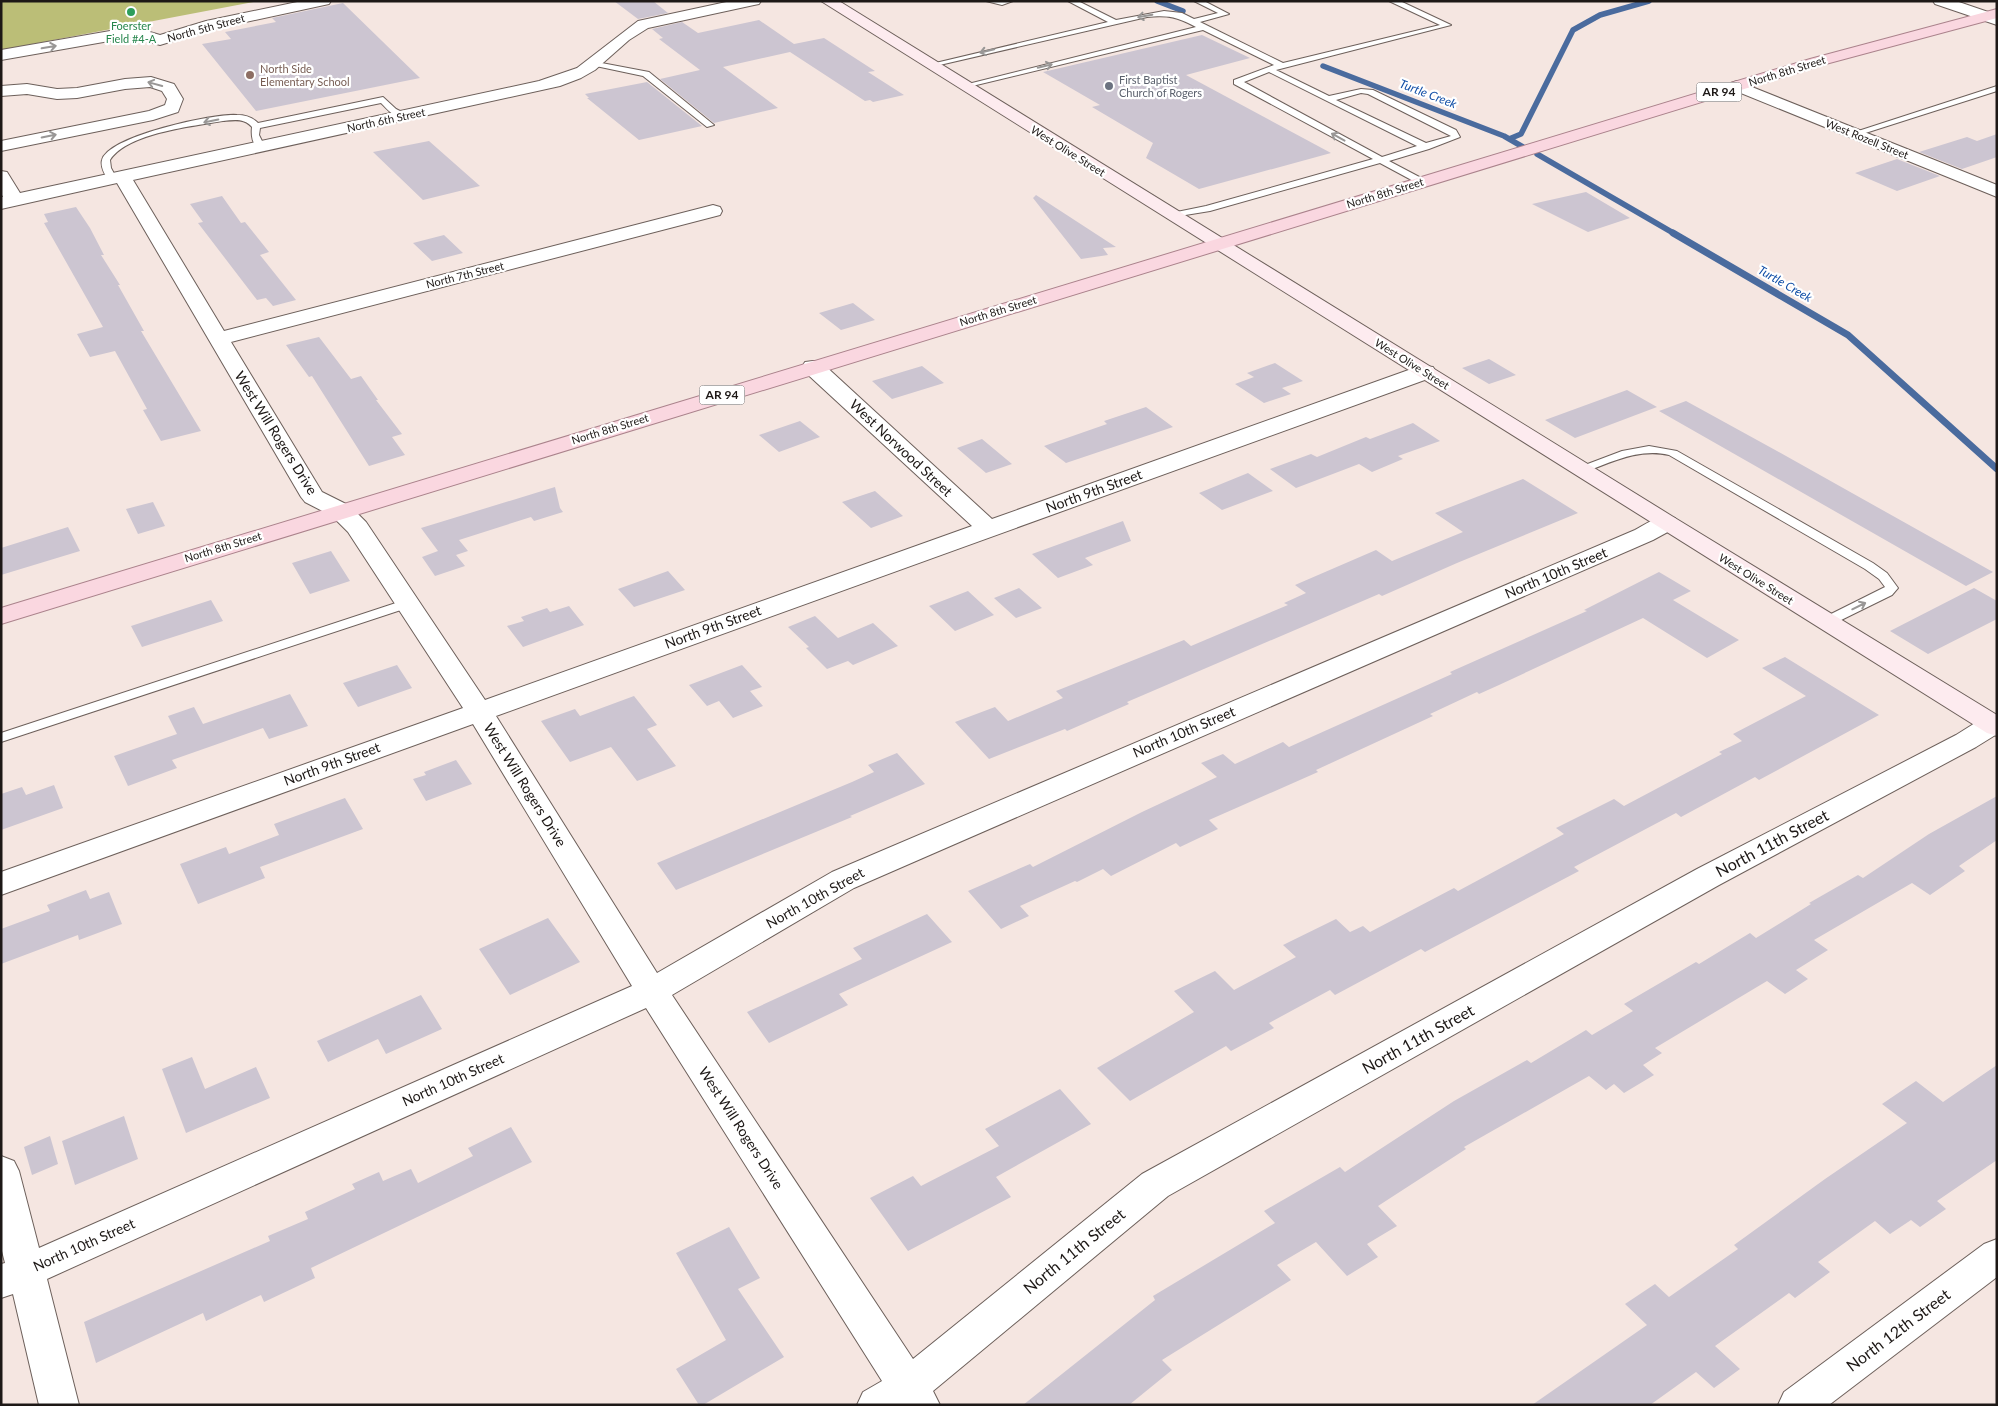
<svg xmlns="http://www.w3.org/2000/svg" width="1998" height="1406" font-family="Lato,sans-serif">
  <rect width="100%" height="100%" fill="#f5e6e1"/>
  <path fill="#bbbe77" d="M1 1H259L1 50Z"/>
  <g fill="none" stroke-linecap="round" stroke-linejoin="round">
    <path stroke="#4a6b9e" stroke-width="5.5" d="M1157 1 1183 11
      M1323 66 1504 136 1523 147
      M1509 139 1521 134 1573 30 1600 15 1649 1
      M1537 154 1675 234"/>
    <path stroke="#4a6b9e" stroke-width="7" d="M1673 233 1848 335 1997 469"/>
  </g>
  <path fill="#ccc5d1" d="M614 1H653L668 13 638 19Z
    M343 3 420 78 256 111 202 44 231 39 225 32 276 22 272 18Z
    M759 20 794 44 824 38 875 71 868 72 904 95 873 102 870 100 865 101 790 52 723 67 778 108 714 123 660 79 700 70 659 39 663 38 652 29 682 22 698 33Z
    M1202 35 1250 58 1186 75 1331 153 1199 189 1146 158 1153 143 1092 107 1100 105 1043 72Z
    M647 82 702 126 639 140 587 98H589L585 94Z
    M1997 134V157L1962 169 1919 152 1967 137 1977 141Z
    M429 141 480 186 423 200 373 152Z
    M1897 159 1940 176 1897 191 1855 173Z
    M1586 192 1630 218 1588 232 1532 204Z
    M1036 195 1116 247 1103 248 1108 255 1081 259 1033 198Z
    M222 196 241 223 245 222 269 252 260 255 296 300 273 306 266 298 257 300 198 223 203 222 190 204Z
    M76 207 90 228 104 255H101L120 285H118L144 331H141L201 431 161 441 143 410 147 409 115 351 90 357 77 334 103 327 44 223 48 222 44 214Z
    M444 235 463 253 432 261 413 243Z
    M853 303 875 320 841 330 819 313Z
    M319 337 351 379 361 376 378 400H376L402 434 392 437 405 455 369 466 312 376 309 377 286 345Z
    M1489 359 1516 375 1489 384 1462 368Z
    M1275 363 1303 381 1282 388 1291 394 1264 403 1235 384 1254 377 1247 373Z
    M922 366 944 383 892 399 872 381Z
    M1627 390 1657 407 1575 438 1545 420Z
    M1686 401 1777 451 1993 572 1966 586 1659 411Z
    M1146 407 1173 427 1066 463 1044 446 1107 424 1104 421Z
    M800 421 820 437 779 452 759 435Z
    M1413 423 1440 441 1398 456 1403 459 1372 472 1359 464 1296 488 1270 469 1311 454 1317 457 1366 437 1370 439Z
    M982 439 1012 464 986 473 957 448Z
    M1248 473 1273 491 1222 510 1199 493Z
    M1523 479 1578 513 1457 563 1382 596 1379 594 1127 702 1129 704 1067 731 1065 729 989 759 955 722 995 707 1008 721 1063 698 1056 691 1184 640 1191 646 1288 605 1284 603 1306 593 1295 585 1376 550 1392 561 1463 532 1435 513Z
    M555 487 560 508 563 512 534 521 531 517 459 540 468 551 456 555 465 566 435 576 422 557 438 551 421 528Z
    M875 491 903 516 871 528 842 502Z
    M153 502 165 526 138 534 126 509Z
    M1123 521 1131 541 1085 558 1093 565 1058 578 1032 554Z
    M68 527 80 551 1 575V548Z
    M331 551 350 581 310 594 292 563Z
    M668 571 685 590 634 607 618 589Z
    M1659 572 1691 591 1673 600 1739 640 1707 658 1643 618 1499 685 1479 694 1477 692 1430 714 1433 716 1316 770 1318 772 1209 820 1218 829 1180 847 1176 843 1111 876 1103 869 1077 882 1075 881 1020 906 1029 916 1001 929 968 891 1030 864 1033 867 1142 812 1217 777 1201 763 1223 754 1235 764 1283 742 1289 747 1452 674 1450 672 1587 611 1584 610Z
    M1019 588 1042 608 1016 618 994 598Z
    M1974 588 1997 601V619L1928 654 1890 631Z
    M968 591 994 615 955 631 929 606Z
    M211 600 223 621 142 647 131 626Z
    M569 606 584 625 523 647 507 626 524 621 521 617 547 608 550 612Z
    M815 616 838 638 873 623 898 646 853 665 848 661 827 669 806 648 809 647 788 627Z
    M1785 657 1879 715 1759 780 1755 777 1681 817 1676 813 1574 867 1579 871 1425 952 1421 949 1335 995 1330 990 1269 1023 1274 1028 1231 1051 1226 1046 1130 1101 1097 1068 1194 1012 1174 991 1215 971 1234 990 1296 957 1283 945 1336 919 1350 932 1363 926 1370 932 1454 888 1458 891 1564 834 1556 828 1614 799 1624 806 1722 754 1719 752 1742 741 1733 734 1806 696 1762 668Z
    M397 665 412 688 358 707 343 683Z
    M742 665 762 687 750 691 763 706 733 718 719 701 707 706 689 685Z
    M290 694 308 726 269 739 263 728 172 760 177 768 128 786 114 756 177 734 168 716 194 707 203 724Z
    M634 696 657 725 647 729 676 766 637 781 611 747 570 762 541 721 575 709 580 716Z
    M897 753 925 784 850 816 852 817 676 890 657 863 852 782 874 772 868 765Z
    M456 760 472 784 426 801 413 779 426 775 424 772Z
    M54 785 63 808 1 830V794L22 787 26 795Z
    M1997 796V840L1959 866 1965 871 1930 895 1912 883 1814 940 1828 950 1796 970 1808 979 1785 994 1767 981 1655 1048 1662 1053 1643 1065 1654 1075 1624 1093 1614 1084 1606 1090 1589 1076 1464 1147 1466 1149 1378 1206 1397 1226 1367 1244 1378 1257 1347 1276 1316 1242 1277 1265 1291 1280 1162 1360 1172 1370 1129 1405H1023L1155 1300 1153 1296 1275 1223 1264 1211 1340 1167 1345 1172 1454 1101 1527 1060 1531 1063 1586 1030 1592 1035 1633 1011 1624 1004 1696 962 1699 964 1750 933 1756 938 1811 904 1809 903 1858 875 1863 878 1929 834Z
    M345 798 363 829 260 867 265 878 198 904 180 864 226 847 229 854 279 835 274 824Z
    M86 890 90 899 109 892 122 924 79 940 78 935 1 964V929L50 911 47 905Z
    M927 914 952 942 839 994 848 1005 769 1043 747 1012 862 959 853 948Z
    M548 918 580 962 510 995 479 949Z
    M421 995 442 1029 386 1054 378 1039 328 1062 317 1041Z
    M192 1057 205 1089 256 1067 270 1098 186 1133 162 1069Z
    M1997 1065V1160L1937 1201 1946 1209 1920 1227 1911 1220 1890 1234 1875 1221 1818 1262 1830 1272 1795 1298 1789 1293 1715 1346 1740 1369 1714 1388 1696 1372 1650 1405H1532L1647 1325 1625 1304 1655 1284 1669 1297 1738 1249 1734 1245 1825 1179 1907 1123 1882 1104 1916 1081 1943 1102Z
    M1060 1089 1091 1124 996 1177 1011 1197 908 1251 870 1198 913 1176 921 1186 999 1146 985 1129Z
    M124 1116 138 1159 75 1185 62 1141Z
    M511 1127 532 1162 311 1268 315 1278 264 1302 261 1295 206 1321 203 1313 96 1363 84 1322 270 1241 268 1236 308 1219 305 1212 355 1189 352 1184 379 1172 383 1181 411 1169 418 1183 473 1156 468 1148Z
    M50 1136 58 1164 32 1175 24 1147Z
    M729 1227 760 1278 738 1289 784 1357 703 1405H699L676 1369 726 1340 676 1253Z"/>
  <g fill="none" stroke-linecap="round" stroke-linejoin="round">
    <g stroke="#6d605b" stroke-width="2">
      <path id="lane" d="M986 1H1013L1002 5Z
        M1068 1H1078L1116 20 1164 11 1182 13 1194 19 1218 13 1194 1H1204L1229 14 1200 22 1283 63 1440 25 1389 1H1400L1451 25 1276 70 1329 96 1361 89 1373 90 1456 130 1460 137 1429 149 1389 161 1425 180V184H1419L1380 163 1210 211 1167 218V214L1206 206 1373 159 1234 84V80L1274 65 1203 30 964 88 960 86 1196 27C1177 17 1169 15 1147 17L931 67 927 65 1108 22ZM1269 72 1417 146 1382 157 1244 82ZM1361 93 1368 94 1451 136 1426 143 1336 100Z
        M591 61 649 72 714 125 707 127 643 76 591 65Z
        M1997 86V91L1856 136 1849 134Z
        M383 97 396 109 406 114V118C395 119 388 110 381 103L260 128 259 135 265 147 261 150C252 146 251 135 252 127 244 118 234 120 223 121 194 126 127 133 110 160L111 168 117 179 115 181H109C105 175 100 167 102 160 108 136 214 113 237 115 245 115 252 117 258 123Z
        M1649 446 1677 451 1873 563 1887 573 1898 588 1892 595 1831 625H1821L1819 622 1821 619 1885 587 1879 579 1865 569 1669 455C1639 448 1612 462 1585 472L1581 474 1575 470 1577 468 1622 451Z
        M408 599 414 603 413 606 1 742V733Z"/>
    </g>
    <g stroke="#6d605b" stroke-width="2">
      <path id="street" d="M302 1H331L329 4 209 30 160 45 132 37 1 60V50L133 27 160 35 206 21Z
        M731 1H761L759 4 754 5 648 28 629 40 595 70 581 78 560 86 133 180 224 331 713 205 720 207 722 211 720 215 231 342 322 492 350 506 366 522 485 700 972 526 805 372 802 367 805 362 813 361 821 362 992 519 1417 367 1425 366 1433 367 1436 372 1433 377 496 716 657 973 832 872 1635 530C1648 523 1659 514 1675 518L1678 523 1675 528 1653 540 854 888 672 995 913 1359 1142 1174 1697 869 1956 735 1983 718 1997 716V734L1976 747 1719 885 1168 1196 933 1391 940 1405H857L863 1392 882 1381 646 1008 47 1279 79 1405H39L13 1294 1 1298V1264L5 1263 1 1247V1156L14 1161 19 1171 39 1248 632 986 473 724 1 895V872L463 708 348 532 332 516 305 502 301 497 117 183 1 209V197H3L1 193V171L7 172 20 193 539 81 577 68 638 21Z
        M1933 1H1956L1997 15V25L1935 4Z
        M151 77 174 84 183 99 178 112 153 120 1 151V141L149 111 165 105 167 99 162 91 150 87 125 89 77 98 57 99 27 94 1 96V86L27 84 57 89 77 88 125 79Z
        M1737 81 1997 185V197L1731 89 1729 86 1731 83Z
        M1997 1239V1277L1829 1405H1778L1784 1392 1984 1244Z"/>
    </g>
    <g stroke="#6d605b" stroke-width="2">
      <path id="secondary" d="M821 1H839L1675 518 1997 715V736L1987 733Z"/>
    </g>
    <g stroke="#ab838c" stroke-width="2">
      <path id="primary" d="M1997 9V18L1822 65 1 624V608L1810 59Z"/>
    </g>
    <use href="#lane" fill="#fff" fill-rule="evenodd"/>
    <use href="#street" fill="#fff" fill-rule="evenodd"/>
    <use href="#secondary" fill="#fdebef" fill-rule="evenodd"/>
    <use href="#primary" fill="#fad7e0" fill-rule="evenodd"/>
  </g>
  <defs><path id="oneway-shaft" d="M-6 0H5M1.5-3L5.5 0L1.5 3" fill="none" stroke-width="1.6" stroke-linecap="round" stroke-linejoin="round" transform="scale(1.25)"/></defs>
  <g stroke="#999796">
    <use href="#oneway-shaft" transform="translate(1145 16) rotate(170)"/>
    <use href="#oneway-shaft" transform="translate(49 47) rotate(-10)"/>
    <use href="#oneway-shaft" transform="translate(987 51) rotate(167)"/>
    <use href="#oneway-shaft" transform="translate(1045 66) rotate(-14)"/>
    <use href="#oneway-shaft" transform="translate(155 84) rotate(-165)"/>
    <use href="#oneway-shaft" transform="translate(211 121) rotate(168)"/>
    <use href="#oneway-shaft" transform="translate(49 136) rotate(-12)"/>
    <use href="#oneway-shaft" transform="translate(1338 137) rotate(-151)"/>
    <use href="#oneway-shaft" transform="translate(1859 606) rotate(-26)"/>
  </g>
  <circle fill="#2e9e5b" stroke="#fff" stroke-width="2" cx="131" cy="12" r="5"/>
  <circle fill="#8d6e63" stroke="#fff" stroke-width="2" cx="250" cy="75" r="5"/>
  <circle fill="#6b7280" stroke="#fff" stroke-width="2" cx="1109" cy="86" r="5"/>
  <g text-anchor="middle" stroke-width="4.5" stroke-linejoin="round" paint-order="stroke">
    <g font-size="11" fill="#27864d" stroke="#fff">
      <text x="131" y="30">Foerster<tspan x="131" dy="13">Field #4-A</tspan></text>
    </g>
    <g font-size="11" fill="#1d1816" stroke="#fff">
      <text transform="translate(206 28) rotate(-15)" y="4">North 5th Street</text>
      <text transform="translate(1787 71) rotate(-17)" y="4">North 8th Street</text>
      <text transform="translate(386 120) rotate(-12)" y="4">North 6th Street</text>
      <text transform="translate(1867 139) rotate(22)" y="4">West Rozell Street</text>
      <text transform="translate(1068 151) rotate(32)" y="4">West Olive Street</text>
      <text transform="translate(1385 193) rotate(-17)" y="4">North 8th Street</text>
      <text transform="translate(465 275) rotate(-14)" y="4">North 7th Street</text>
      <text transform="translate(998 311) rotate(-17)" y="4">North 8th Street</text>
      <text transform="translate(1412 364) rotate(32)" y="4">West Olive Street</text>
      <text transform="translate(610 429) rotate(-17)" y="4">North 8th Street</text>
      <text transform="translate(223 547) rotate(-17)" y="4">North 8th Street</text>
      <text transform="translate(1756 579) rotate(32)" y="4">West Olive Street</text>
    </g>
    <g font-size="11" fill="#785e54" stroke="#fff" text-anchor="start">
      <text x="260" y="73">North Side<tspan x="260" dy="13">Elementary School</tspan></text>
    </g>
    <g font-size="11" fill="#5b616d" stroke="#fff" text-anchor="start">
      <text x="1119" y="84">First Baptist<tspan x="1119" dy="13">Church of Rogers</tspan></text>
    </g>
    <g fill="#fff" stroke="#615d5c" stroke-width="1">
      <rect x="1696.5" y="82.5" width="45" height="19" rx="4"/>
      <rect x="699.5" y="385.5" width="45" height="19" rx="4"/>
    </g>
    <g font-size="12" font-weight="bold" fill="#1d1816">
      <text x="1719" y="96">AR 94</text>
      <text x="722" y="399">AR 94</text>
    </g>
    <g font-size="12" font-style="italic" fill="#124fa7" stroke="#fff">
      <text transform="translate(1428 94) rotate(21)" y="4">Turtle Creek</text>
      <text transform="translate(1785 284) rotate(30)" y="4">Turtle Creek</text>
    </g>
    <g font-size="14" fill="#1d1816" stroke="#fff">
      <text transform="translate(276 433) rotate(58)" y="5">West Will Rogers Drive</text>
      <text transform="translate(901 448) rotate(43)" y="5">West Norwood Street</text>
      <text transform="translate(1094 491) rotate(-20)" y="5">North 9th Street</text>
      <text transform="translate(1556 573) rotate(-23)" y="5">North 10th Street</text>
      <text transform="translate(713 627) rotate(-20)" y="5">North 9th Street</text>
      <text transform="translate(1184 732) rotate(-23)" y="5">North 10th Street</text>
      <text transform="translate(332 764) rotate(-20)" y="5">North 9th Street</text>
      <text transform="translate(525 785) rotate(58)" y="5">West Will Rogers Drive</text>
      <text transform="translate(815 898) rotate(-29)" y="5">North 10th Street</text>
      <text transform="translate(453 1080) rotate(-24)" y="5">North 10th Street</text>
      <text transform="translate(741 1128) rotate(57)" y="5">West Will Rogers Drive</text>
      <text transform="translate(84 1245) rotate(-24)" y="5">North 10th Street</text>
    </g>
    <g font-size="16" fill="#1d1816" stroke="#fff">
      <text transform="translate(1772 843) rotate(-28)" y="6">North 11th Street</text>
      <text transform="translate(1418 1039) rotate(-29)" y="6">North 11th Street</text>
      <text transform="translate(1074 1251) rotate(-39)" y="6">North 11th Street</text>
      <text transform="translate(1898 1330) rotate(-37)" y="6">North 12th Street</text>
    </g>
  </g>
  <rect width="1998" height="1406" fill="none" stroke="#1d1816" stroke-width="5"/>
</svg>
